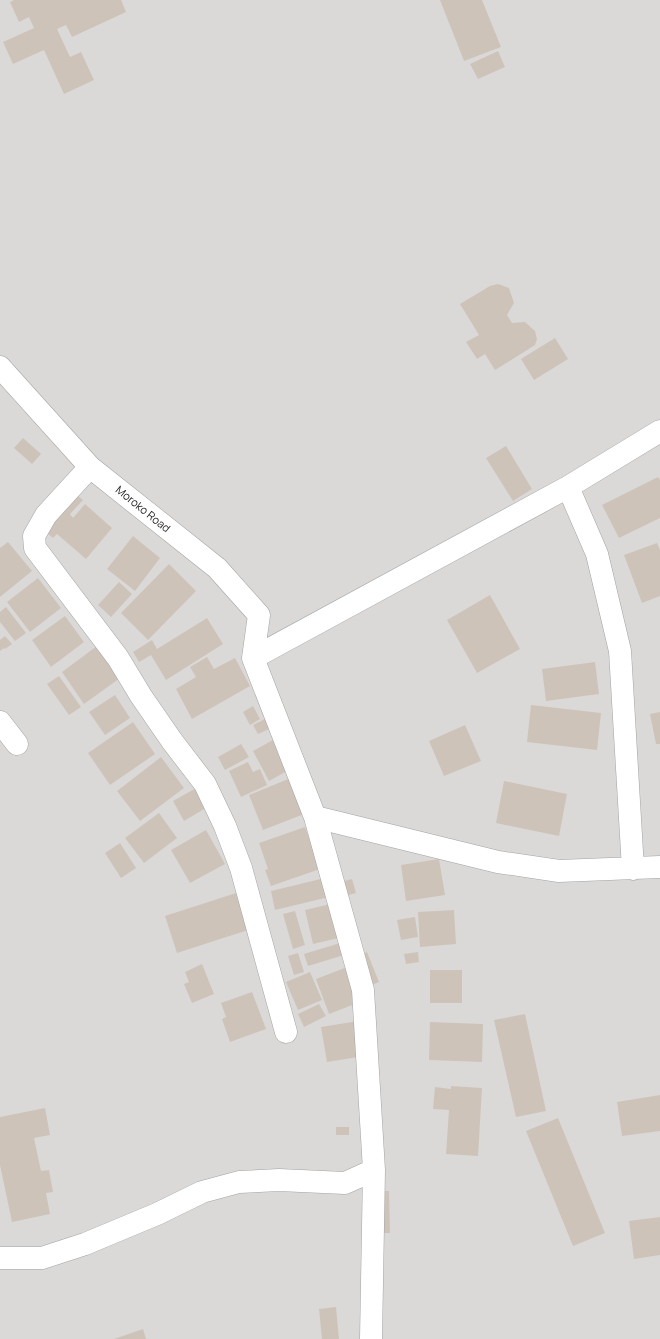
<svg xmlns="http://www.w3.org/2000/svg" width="660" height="1339" font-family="Manrope,sans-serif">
  <rect width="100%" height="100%" fill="#eeeae0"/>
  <path fill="#dad9d8" d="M0 0H660V1339H0Z"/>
  <path fill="#cec3b9" d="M14 0H121L126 12 72 37 66 25 57 29 70 57 81 52 94 80 64 94 44 50 13 64 3 42 34 28 29 17 19 22 10 2Z
    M440 0H482L501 47 464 61Z
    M498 51 505 67 478 79 470 64Z
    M498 284 509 288 514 303 507 315 512 323 525 322 535 331 537 339 535 345 495 370 485 354 477 359 466 342 479 335 460 304 490 286Z
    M555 338 568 359 534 380 521 359Z
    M23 438 41 454 32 464 14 448Z
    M506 446 532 489 513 501 486 458Z
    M658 477 660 480V518L619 538 602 505Z
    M72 491 83 500 70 514 73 518 85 504 112 528 86 559 57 534 53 538 41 528Z
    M133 536 160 558 135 591 107 569Z
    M8 542 32 571 0 597V548Z
    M657 543 660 550V596L642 603 624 555Z
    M169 564 196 591 148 640 121 613Z
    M38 578 61 608 30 632 7 602Z
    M119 582 132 594 111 617 98 605Z
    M490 595 520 649 477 673 447 620Z
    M6 607 26 633 15 641 0 622V612Z
    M65 616 84 642 51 667 32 640Z
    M207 618 223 644 166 680 151 655 139 662 133 652 152 640 157 649Z
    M5 636 12 644 5 649 4 648 0 651V640Z
    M97 646 120 678 84 704 62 672Z
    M207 657 214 669 235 658 250 686 192 719 176 689 196 677 190 667Z
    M595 662 599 694 546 701 542 669Z
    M59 676 81 707 69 715 47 684Z
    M115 695 130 718 105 735 89 712Z
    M531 705 601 713 597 750 527 742Z
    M253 706 260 719 250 725 243 712Z
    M660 712V744H656L650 714Z
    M275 714 280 724 258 734 253 725Z
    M133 722 155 754 110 785 88 753Z
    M465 725 481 761 444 776 429 741Z
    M280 736 296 766 269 781 253 751Z
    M241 744 249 757 225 770 218 757Z
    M161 757 184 788 140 821 117 791Z
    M248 762 253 772 260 769 267 785 241 797 229 771Z
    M303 773 317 809 263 830 249 795Z
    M504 781 567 794 559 836 496 823Z
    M198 787 209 806 184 821 173 801Z
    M159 813 177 838 144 863 125 838Z
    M305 827 320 869 271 886 265 870 268 869 259 843Z
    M206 830 225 864 190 883 171 850Z
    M120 843 136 868 121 878 105 853Z
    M439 859 445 895 406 901 401 865Z
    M329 877V897L275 910 271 891Z
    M352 879 356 893 341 897 337 883Z
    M236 893 248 930 177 953 165 916Z
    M343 901 351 935 313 944 305 910Z
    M454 910 456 944 420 947 418 912Z
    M295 911 305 945 293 949 283 914Z
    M415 917 418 937 401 940 397 920Z
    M350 940 354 952 308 966 304 954Z
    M367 952 379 982 367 987 355 958Z
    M418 952 419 962 406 964 404 954Z
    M298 953 304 972 294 975 288 956Z
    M202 964 214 994 192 1003 184 984 189 982 185 972Z
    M355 964 368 999 329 1014 316 979Z
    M430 970H462V1003H430Z
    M310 972 322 1000 298 1010 286 982Z
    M252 992 266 1029 230 1042 222 1019 226 1017 221 1003Z
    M319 1004 326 1016 304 1027 298 1014Z
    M525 1014 546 1111 516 1117 494 1020Z
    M371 1019 377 1054 327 1062 321 1027Z
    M430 1022 483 1024 482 1062 429 1060Z
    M451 1086 482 1088 478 1156 446 1154 449 1110 433 1109 435 1087 451 1089Z
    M660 1095V1131L622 1136 617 1102Z
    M45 1108 50 1135 34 1138 41 1171 49 1170 53 1192 46 1193 50 1214 12 1222 0 1165V1117Z
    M558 1118 605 1233 573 1246 526 1131Z
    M336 1127H349V1135H336Z
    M376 1191H389L390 1233H376Z
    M660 1217V1255L634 1259 629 1221Z
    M336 1307 339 1339H322L319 1309Z
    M143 1329 146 1339H114Z"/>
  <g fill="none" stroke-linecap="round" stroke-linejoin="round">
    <g stroke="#a3a3a3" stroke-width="23">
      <path id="minor" d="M0 367 90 467 217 568 259 615 253 658 315 817 363 990 374 1170 371 1339
        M90 467 46 515 34 536 35 548 118 658 141 696 172 741 205 784 225 826 241 868 286 1032
        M568 487 597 554 620 651 633 869
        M253 658 568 487 660 431
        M0 722 17 744
        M315 817 498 862 559 871 660 867
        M0 1258H42L85 1244 157 1214 202 1192 239 1182 279 1180 345 1183 374 1170"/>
    </g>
    <use href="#minor" stroke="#fff" stroke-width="22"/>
  </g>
  <g text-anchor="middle" stroke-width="3.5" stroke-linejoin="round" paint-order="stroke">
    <g font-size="11" fill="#1c1c1c" stroke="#fff">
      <text transform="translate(143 509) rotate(39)" y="4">Moroko Road</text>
    </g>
  </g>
</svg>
